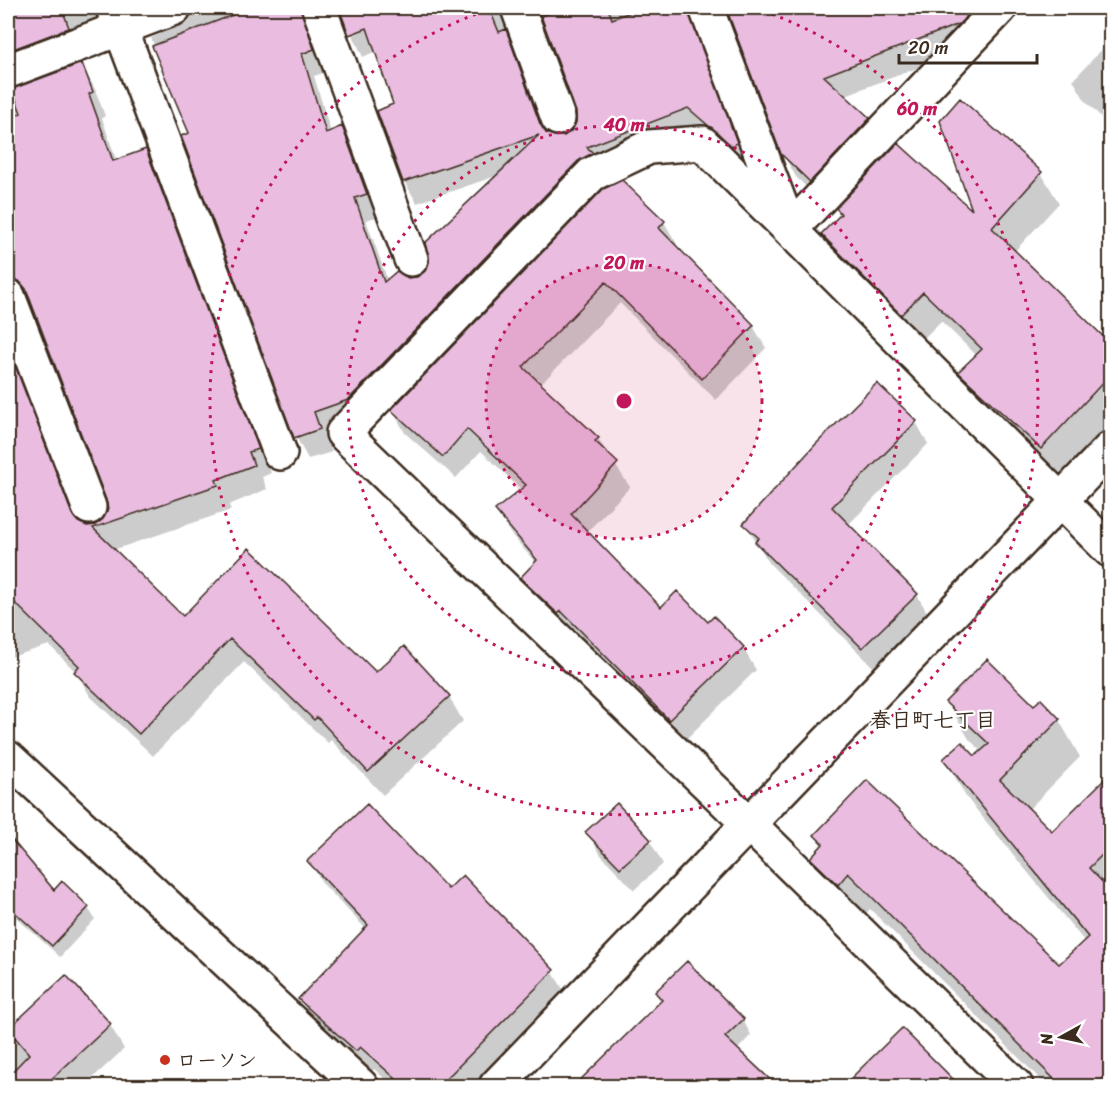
<svg xmlns="http://www.w3.org/2000/svg" width="1118" height="1094" font-family="Sriracha,'Klee One',sans-serif">
  <rect width="100%" height="100%" fill="#fff"/>
  <filter id="ink" filterUnits="userSpaceOnUse"><feTurbulence type="fractalNoise" baseFrequency=".0167" numOctaves="2"/><feDisplacementMap in="SourceGraphic" scale="12" xChannelSelector="R" yChannelSelector="G"/><feConvolveMatrix kernelMatrix="1 2 1 2 8 2 1 2 1" color-interpolation-filters="sRGB"/></filter>
  <g filter="url(#ink)">
    <path fill="#0003" fill-rule="evenodd" d="M8 8H971L975 28 933 62 843 96 869 119 882 141 823 203 796 177 783 154 730 15 723 11 748 165 746 168 701 129 601 169 361 422 325 434 332 452 308 459 296 437 191 134 151 38 189 21 193 12H181L8 80ZM335 11 343 14 363 57 376 51 395 105 404 181 417 203 499 175 426 272 419 278 388 281 366 220 379 216 354 150 342 128 331 133 314 76 326 72ZM536 11 542 15 577 111 578 122 573 131 564 137 554 138 547 135 512 37Z
      M1110 41V126L1086 102 1073 80Z
      M82 65 95 89 105 116 102 118 117 162 145 151 159 175 271 473 262 477 267 489 229 505 231 510 113 550 183 618 376 674 404 649 449 697 463 721 383 795 331 740 328 743 244 662 153 756 90 696 76 672 49 645 8 658V339L79 524 85 527 96 526 104 520 109 511 108 500 33 304 26 301 8 308V103L27 96Z
      M960 100 1041 173 1059 203 1014 252 1110 345V423L1059 478 977 402 960 372 977 356 941 321 919 343 840 265 823 235 976 215Z
      M622 182 664 222 677 244 675 246 753 326 766 348 716 400 620 303 540 385 598 439 630 487 587 532 661 609 708 624 743 648 756 670 683 742 575 632 572 636 535 600 522 578 536 563 510 533 497 511 522 490 481 451 456 478 405 433 393 411Z
      M916 422 928 444 848 525 917 595 930 617 876 670 770 564 745 524Z
      M1041 701 1059 720 1080 757 1028 810 1052 833 1110 776V1086H1047L870 909 860 921 833 895 812 858 822 847 815 835 1059 966 1085 942 966 797 945 759 975 758 982 752 969 739 947 702 1034 707Z
      M587 832 650 841 663 864 634 890 601 855Z
      M8 837 54 892 88 908 95 919 60 957 8 910Z
      M309 861 448 891 552 971 566 994 476 1086H393L374 1069 370 1073 313 1022 300 999 366 929 323 884Z
      M66 977 110 1025 124 1049 84 1086H8V1031Z
      M657 992 743 1020 751 1035 737 1050 775 1086H590L585 1078 662 1002Z
      M902 1030 956 1086H845Z"/>
    <path fill="#e9bce0" stroke="#3b2a1e" stroke-width="1.5" d="M8 8H62L69 28 8 51Z
      M251 8H301L314 49 302 54 326 133 342 126 367 194 355 198 384 282 397 271 408 278 417 277 425 271 429 262 425 243 539 135 403 182 377 111 393 104 367 28 349 35 339 8H489L499 32 506 29 540 124 546 133 555 136H564L572 130 576 122V112L541 16 564 8H608L612 19 641 8H688L737 142 733 147 688 108 587 147 593 153 578 161 348 400 314 412 320 429 294 438 181 136 189 133 152 46Z
      M726 8H975L959 24 824 76 870 118 810 182 781 154Z
      M82 63 93 92 89 94 113 161 146 149 259 449 249 452 254 465 216 480 218 485 93 528 183 616 249 548 376 672 404 646 450 696 368 772 317 717 314 720 230 639 139 734 74 672 79 666 8 596V347L72 514 78 522 87 526 95 525 103 519 108 509 106 500 26 289 19 281 8 278V118L21 113 12 89Z
      M960 98 1042 172 992 228 1110 343V375L1041 449 958 372 982 349 923 292 901 315 821 234 841 214 836 208 898 143 972 210 940 121Z
      M622 180 665 221 659 228 754 325 702 379 606 282 523 367 599 438 595 441 618 463 571 514 661 607 677 591 708 622 714 616 744 647 669 720 561 611 558 614 520 578 537 560 495 510 526 485 467 429 443 457 391 410 603 189Z
      M877 383 917 421 832 507 918 594 862 648 755 542 759 538 743 524 815 445Z
      M987 659 1034 705 1041 699 1060 719 1000 780 1052 831 1110 774V847L1089 868 1110 890V1086H1061L848 873 838 885 810 858 823 844 814 835 867 780 1059 964 1088 937 943 759 962 742 975 756 989 744 945 702Z
      M617 803 651 840 620 868 585 832Z
      M367 804 448 889 463 875 554 970 439 1086H404L360 1047 356 1051 298 999 368 925 307 861Z
      M8 835 54 890 62 881 89 907 52 946 8 906Z
      M687 961 744 1019 725 1037 777 1086H574L662 1000 655 992Z
      M66 975 111 1024 44 1086H8V1076L29 1054 8 1029Z
      M902 1028 960 1086H843Z"/>
    <g fill="none" stroke-linecap="round" stroke-linejoin="round">
      <g stroke="#3b2a1e" stroke-width="38">
        <path id="street" d="M113 8 280 453
          M319 8 411 259
          M518 8 558 118
          M706 8 790 230 1110 550
          M1000 8 790 230 702 143 649 147 592 174 343 433 750 825 1016 1086
          M8 71 174 8
          M8 296 89 507"/>
      </g>
      <g stroke="#3b2a1e" stroke-width="38">
        <path id="secondary" d="M8 758 361 1086
          M496 1086 1110 449"/>
      </g>
      <use href="#street" stroke="#fff" stroke-width="33"/>
      <use href="#secondary" stroke="#fff" stroke-width="33"/>
    </g>
  </g>
  <circle cx="624" cy="401" r="138" fill="#c2185b" fill-opacity=".12"/>
  <g fill="none" stroke="#c2185b" stroke-width="3" stroke-dasharray="3 6">
    <circle cx="624" cy="401" r="138"/>
    <circle cx="624" cy="401" r="276"/>
    <path d="M755 8A414 414 0 1 1 493 8"/>
  </g>
  <circle fill="#c8321e" stroke="#fff" stroke-width="2" cx="165" cy="1060" r="6"/>
  <g text-anchor="middle" stroke-width="4.5" stroke-linejoin="round" paint-order="stroke">
    <g font-size="20" font-weight="bold" fill="#3b2a1e" stroke="#fff" text-anchor="start">
      <text x="177" y="1067">ローソン</text>
    </g>
    <g font-size="21" font-weight="bold" fill="#3b2a1e" stroke="#fff">
      <text x="933" y="727">春日町七丁目</text>
    </g>
  </g>
  <circle cx="624" cy="401" r="9" fill="#c2185b" stroke="#fff" stroke-width="3"/>
  <g font-size="18" text-anchor="middle" font-weight="bold" fill="#c2185b" stroke="#fff" stroke-width="4.5" stroke-linejoin="round" paint-order="stroke">
    <text x="917" y="115">60 m</text>
    <text x="624" y="131">40 m</text>
    <text x="624" y="269">20 m</text>
  </g>
  <rect width="1118" height="1094" fill="none" stroke="#fff" stroke-width="30"/>
  <rect x="15" y="15" width="1088" height="1064" fill="none" stroke="#3b2a1e" stroke-width="2" filter="url(#ink)"/>
  <g transform="translate(1061 1037) rotate(262)" stroke="#ffffff" stroke-width="4.5" paint-order="stroke">
  <path d="M0-4.5L10 22L0 15L-10 22Z" fill="#3b2a1e"/>
  <text y="-9" font-size="16" font-weight="bold" text-anchor="middle" fill="#3b2a1e">N</text>
  </g>
  <path d="M899 54v9h138v-9" fill="none" stroke="#3b2a1e" stroke-width="3"/>
  <text x="908" y="54" font-size="18" fill="#3b2a1e" stroke="#ffffff" stroke-width="4.5" paint-order="stroke">20 m</text>
</svg>
